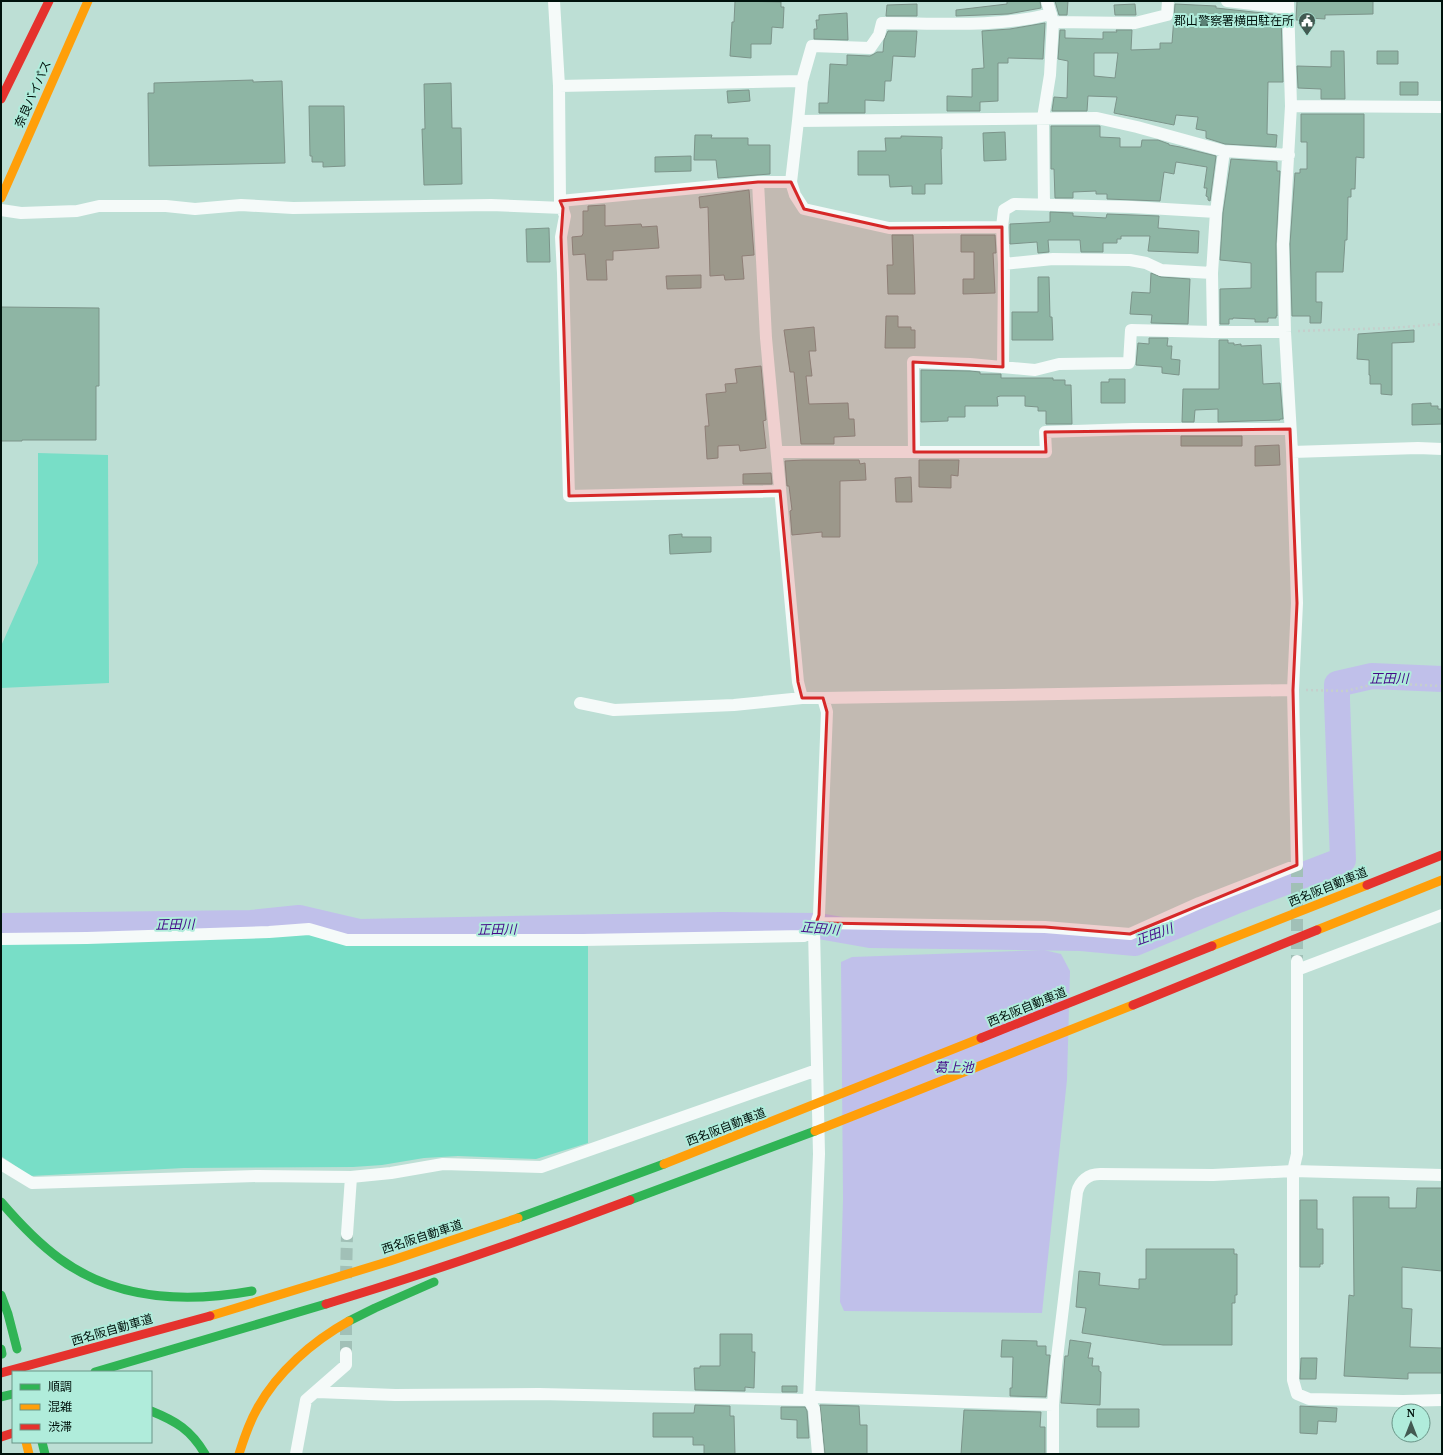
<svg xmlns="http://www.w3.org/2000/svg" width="1443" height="1455" font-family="'PT Serif','Noto Sans JP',serif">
  <rect width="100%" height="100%" fill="#bddfd5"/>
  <path fill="#78dec7" d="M38 453 108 455 109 683 1 688V646L38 563Z
    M303 932 350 942 588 945V1143L536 1159 458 1156 424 1158 382 1165 353 1167 184 1168 30 1176 1 1156V940Z"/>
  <path fill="#c0c0ea" d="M1044 950 1061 954 1070 971 1067 1080 1042 1313 844 1311 840 1302 843 1199 841 962 852 957Z"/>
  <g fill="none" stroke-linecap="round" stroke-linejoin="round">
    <path stroke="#c0c0ea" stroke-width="26" d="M1 926 251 923 299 918 359 932 722 925 819 926 870 935 1081 938 1135 943 1238 900 1343 860 1337 700V684L1372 676 1442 679"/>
  </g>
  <path fill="#8eb5a4" stroke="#7c948a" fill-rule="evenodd" d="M735 1 781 2V7H784L783 28 772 27 771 44H751V58L730 56 732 22H734Z
    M1007 1H1040L1041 8 1008 14 956 16V10L1007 4Z
    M1055 1H1068L1067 15H1059Z
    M1297 1H1373V14L1325 15V19L1310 18V20H1296Z
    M917 4V16H886L887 5Z
    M1135 4 1136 15H1115L1114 5Z
    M1175 4 1216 6V8L1281 15 1283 82H1268L1267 134 1277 135 1276 147 1225 144 1206 138V131L1196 129 1198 117 1176 115 1174 125 1114 113 1117 97 1088 96 1087 111H1052L1054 97 1067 98 1068 61 1058 59 1060 30H1065V38L1103 39V32H1117L1116 30H1132L1131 50 1160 49V43H1172ZM1094 53H1118L1115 78 1094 76Z
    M847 13 848 40 814 39V29H817L816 20H819V15Z
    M1045 23 1043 59 1008 58V63H998V101L980 102V111H947V96L972 97V69L984 68 982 31 1010 29Z
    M888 31H917L915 57 893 56 891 81H885L884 101 865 100V113H819V103H828L830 64 847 65V55L870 56 874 54 877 52H883L884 40Z
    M1331 51H1344L1345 99H1321V89L1298 88 1297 66 1331 67Z
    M1377 51H1398V64H1377Z
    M253 80V82L282 81 285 163 149 166 148 93H154V83Z
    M1400 82H1418V95H1400Z
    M451 83 452 128H461L462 184 424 185 422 129H425L424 84Z
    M749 90 750 101 728 103 727 91Z
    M309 106H344L345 166 323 167V162H312V156H310Z
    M1301 114H1364V158L1356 157 1355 189H1351V197H1348L1347 240H1345L1343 272H1316V302H1322L1321 323H1310V316H1292L1290 244 1295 173H1300V169H1307V142H1301Z
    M1051 126H1100V137L1120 138V147H1141L1142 140H1158L1169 144V145L1180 147 1216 156 1210 201 1208 200V197L1206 196 1207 188H1204L1207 167 1176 162 1174 174 1164 172 1160 201 1107 199V194H1096V191L1073 192V198H1055L1054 169H1051Z
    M1005 132 1006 160 984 161 983 133Z
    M695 135H712L711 138H748V145H770V174L718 178 716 160H694Z
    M901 136 942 137V149H941L942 184H925V194H912V186L890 187 889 175H858V151H886L885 138H901Z
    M691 156V171L655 172V157Z
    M1231 159 1277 162V171H1280L1276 244 1277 316H1276V318H1268V322H1255V319L1233 318V319H1229V324H1220V289L1251 288V263L1220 260 1223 213Z
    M749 190 754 255 742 256 744 279 725 280 724 275 710 276 708 207 700 208 699 197Z
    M605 205V226L641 224 642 227 657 226 659 248 613 251V260H606L607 280H587L585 254 573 255 572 237 582 236V235L583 234V211H588V206Z
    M1050 212 1073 213V216L1106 218 1107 214 1159 216 1158 228 1199 231 1198 253 1148 251 1150 236H1121V239H1117V243H1103V252H1081L1080 240H1048L1049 252 1038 253 1037 242 1010 244V224L1050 222Z
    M549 228 550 262H527L526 229Z
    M892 235H913L915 294H888L887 265H893Z
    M961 235H995L996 253H993L995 293 963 294V279H974V252H961Z
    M1151 273 1161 277 1190 279 1188 324 1151 323 1152 315 1130 314 1132 292 1150 293Z
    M701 275V288L667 289 666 276Z
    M1038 277H1049L1050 317H1052L1053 340H1012V312H1038Z
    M1 307 99 308V386H96V440H22V441H1Z
    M886 316H898V327H911V330H915V348H885Z
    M814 327 816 351H809L812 376H806L809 404 848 403 849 419H854L855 436 834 437V444H801L794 372H790L784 330Z
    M1414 330V342L1392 343V395L1381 394V384H1370V375H1369V360L1357 359 1358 334Z
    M1149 338H1168L1167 346H1172L1171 359 1180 360 1179 375 1162 373V367L1136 365 1138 343 1149 344Z
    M1219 340H1228V343H1234V345L1241 344V346L1261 345 1263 384 1280 383 1283 419H1280V420L1218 422V409L1195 410 1194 422H1182L1183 389H1219Z
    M761 366 766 420 763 421 766 448 740 451 739 445 718 446V458L707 459 705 426H709L706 394 726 392 725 384 737 383 735 369Z
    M921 370 970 371 980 372V374H1001V378H1053V380H1065V385H1071L1072 424H1046V411H1038V407L1025 406V396H1000L997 397 998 406H965V417H948V421L921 422Z
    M1109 379H1125V403H1101V382H1109Z
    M1431 403V406H1438V409H1442V424L1412 425V404Z
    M1181 436H1242V446H1181Z
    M1279 445 1280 465 1255 466V446Z
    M803 460H859L860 464 865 463 866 480 840 481V537H822V532L792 535 790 511 792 510 789 486H787L785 461Z
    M919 460H959L958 476 951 475V488L919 487Z
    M771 473 772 484H743V474Z
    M911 477 912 502H896L895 478Z
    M682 534V537H711V552L670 554 669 535Z
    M1417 1188H1442V1271L1402 1267V1308L1412 1309 1410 1347 1442 1348V1373H1408V1379L1344 1376 1349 1295 1354 1296 1353 1197H1389V1208H1416Z
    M1300 1200H1317V1229H1323V1264H1320V1267H1300Z
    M1146 1249H1234V1254H1237V1295H1235V1303H1232V1345H1163L1082 1333 1086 1308 1076 1307 1079 1271 1100 1273 1099 1285 1139 1289V1279H1146Z
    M720 1334H752V1352H755L754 1388 745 1387V1391L695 1390 694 1368H700V1366H720Z
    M1002 1340 1037 1341V1346H1046V1355H1050L1046 1397 1010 1396V1388H1012L1013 1357H1001Z
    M1070 1340 1091 1343 1088 1358H1093L1092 1366H1099V1371L1101 1372 1100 1405 1061 1403 1065 1356H1068Z
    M1301 1358H1317L1316 1379H1300Z
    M782 1386H797V1392H782Z
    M695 1405 730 1406V1416H734L735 1454H704V1445H693V1437H653V1413H694Z
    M820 1405 859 1406 860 1425H867V1454H825Z
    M1300 1406 1337 1408 1336 1422 1318 1421 1317 1434 1300 1433Z
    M781 1407H805L807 1411 809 1438H797V1420L781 1419Z
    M1097 1409H1139V1427H1097Z
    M964 1410 1041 1412 1040 1427H1045V1454H961Z"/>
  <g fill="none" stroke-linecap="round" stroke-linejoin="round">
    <path stroke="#a1c0b7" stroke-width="12" stroke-dasharray="12 6" stroke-linecap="butt" d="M1297 865V961
      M346 1278 347 1234
      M346 1353V1320"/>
    <path stroke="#c5cfcc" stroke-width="2.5" stroke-dasharray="2 3" stroke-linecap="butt" d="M1298 331 1392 328 1442 324
      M1306 690 1346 691 1379 683 1442 686"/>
    <path stroke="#f5faf9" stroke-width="12" d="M554 1 559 86 560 201 565 216 561 237 563 273 569 496 780 491
      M1227 1 1288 8
      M1053 22 1135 23 1167 15 1168 1
      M559 86 802 81 812 46 870 48 879 35 882 23C938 23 996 28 1051 14
      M1291 106 1442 107
      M798 121 802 81
      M758 182 766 338 798 682 802 698H823L827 712 819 915 814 929 819 1154 809 1400 814 1409 818 1454
      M560 201 758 182H791
      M1044 205 1043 118 1050 75 1053 22 1047 1
      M1 210 21 213 77 211 99 206H166L195 209 241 205 293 208 491 205 563 208
      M1002 227 1004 210 1014 204 1132 207 1216 212
      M1004 264 1053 259 1130 260 1146 263 1161 270 1212 273
      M1213 332 1212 273 1216 212 1224 151
      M1003 367 1004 264 1002 227 889 228 804 209 795 195 791 182 798 121 1097 118 1137 127 1224 151 1289 155
      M777 452H1046L1045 432 1133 429H1290
      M914 452 913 362 970 364 1035 370 1059 364 1129 363 1131 330 1213 332H1285
      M1292 452 1418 448 1442 449
      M823 698 1293 690
      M580 703 614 710 734 705 802 698
      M1 939 87 938 269 932 309 929 347 940H583L804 936 824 923 1045 927 1130 934 1199 903 1297 865 1293 690 1297 603 1292 452 1285 332 1283 244 1291 106 1288 1
      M1297 961V1154L1293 1171V1380L1297 1394 1309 1399 1403 1401 1442 1400
      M1297 970 1442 915
      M1 1164 32 1183 258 1176 351 1177 391 1173 443 1164 541 1167 817 1070
      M347 1234 351 1177
      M317 1392 395 1395 539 1394 809 1400 816 1397 1053 1405
      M296 1454 306 1400 346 1365V1353
      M1053 1454V1405L1056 1366 1077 1192C1080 1181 1088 1174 1100 1174L1213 1175 1293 1171 1442 1175"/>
    <path stroke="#30b455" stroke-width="9" d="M630 1200 815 1131
      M1 1202C19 1223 38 1243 60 1259 116 1300 186 1303 252 1291
      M518 1218 664 1164
      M1 1295 8 1314 17 1349
      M349 1321 375 1308 434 1282
      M1 1349 2 1354
      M95 1372 326 1304
      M1 1397 13 1394
      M151 1411C176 1421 191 1430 205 1454
      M42 1442 45 1454"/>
    <path stroke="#ff9f0a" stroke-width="9" d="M1 198 88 1
      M1317 930 1442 880
      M1212 946 1367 885
      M815 1131 1133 1005
      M664 1164 981 1038
      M210 1316 390 1261 518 1218
      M26 1442 29 1454
      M239 1454C244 1438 249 1423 257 1409 277 1372 313 1341 349 1321"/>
    <path stroke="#e5322d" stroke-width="9" d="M1 99 49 1
      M1367 885 1442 855
      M1133 1005 1317 930
      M981 1038 1212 946
      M326 1304C428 1273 530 1238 630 1200
      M1 1373 210 1316
      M1 1437 13 1433"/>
  </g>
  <path fill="#d62828" fill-opacity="0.2" stroke="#d62828" stroke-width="3" stroke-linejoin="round" d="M758 182H791L804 209 889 228 1002 227 1003 367 913 362 914 452H1046L1045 432 1290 429 1297 603 1293 690 1297 865 1130 934 1045 927 824 923 814 929 819 915 827 712 823 698H802L798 682 780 491 569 496 561 237 563 208 560 201Z"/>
  <defs>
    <g id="civic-pin" transform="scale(0.9)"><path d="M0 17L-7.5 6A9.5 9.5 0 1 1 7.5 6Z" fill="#425a52" stroke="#b0ecdb"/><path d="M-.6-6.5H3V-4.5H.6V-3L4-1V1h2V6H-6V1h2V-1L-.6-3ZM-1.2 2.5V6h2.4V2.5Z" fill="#fff"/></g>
  </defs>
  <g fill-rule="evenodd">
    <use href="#civic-pin" x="1307" y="21"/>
  </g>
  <g text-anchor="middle" stroke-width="4" stroke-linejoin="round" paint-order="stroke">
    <g font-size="12" fill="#00120c" stroke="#b0ecdb" text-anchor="end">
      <text x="1294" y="25">郡山警察署横田駐在所</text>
    </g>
    <g font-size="12" fill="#00120c" stroke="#b0ecdb">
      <text transform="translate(33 94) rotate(-66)" y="4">奈良バイパス</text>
      <text transform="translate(1328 887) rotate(-22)" y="4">西名阪自動車道</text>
      <text transform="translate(1027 1007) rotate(-22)" y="4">西名阪自動車道</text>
      <text transform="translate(726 1127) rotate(-21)" y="4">西名阪自動車道</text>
      <text transform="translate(422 1237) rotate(-18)" y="4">西名阪自動車道</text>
      <text transform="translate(112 1330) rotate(-16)" y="4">西名阪自動車道</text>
    </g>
    <g font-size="13" font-style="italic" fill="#440989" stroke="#b0ecdb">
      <text x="1389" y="683">正田川</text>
      <text transform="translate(175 924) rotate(-1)" y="5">正田川</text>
      <text transform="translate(820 928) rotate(5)" y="5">正田川</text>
      <text transform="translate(497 929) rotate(-1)" y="5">正田川</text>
      <text transform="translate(1154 934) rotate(-20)" y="5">正田川</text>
      <text x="954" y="1072">葛上池</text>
    </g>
  </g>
  <rect width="1443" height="1455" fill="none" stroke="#00120c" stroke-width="4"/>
  <rect x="12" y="1371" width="140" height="72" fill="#b0ecdb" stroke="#6a9588"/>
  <rect x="20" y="1384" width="20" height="6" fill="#30b455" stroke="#6a9588"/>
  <text x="48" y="1391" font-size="12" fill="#00120c">順調</text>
  <rect x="20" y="1404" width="20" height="6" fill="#ff9f0a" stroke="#6a9588"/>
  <text x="48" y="1411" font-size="12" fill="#00120c">混雑</text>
  <rect x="20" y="1424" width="20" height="6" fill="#e5322d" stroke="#6a9588"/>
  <text x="48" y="1431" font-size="12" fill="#00120c">渋滞</text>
  <g transform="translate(1411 1423)"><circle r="19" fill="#b0ecdb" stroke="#6a9588"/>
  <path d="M0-3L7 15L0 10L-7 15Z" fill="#425a52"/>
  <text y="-6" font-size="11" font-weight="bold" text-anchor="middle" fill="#00120c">N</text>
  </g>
</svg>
